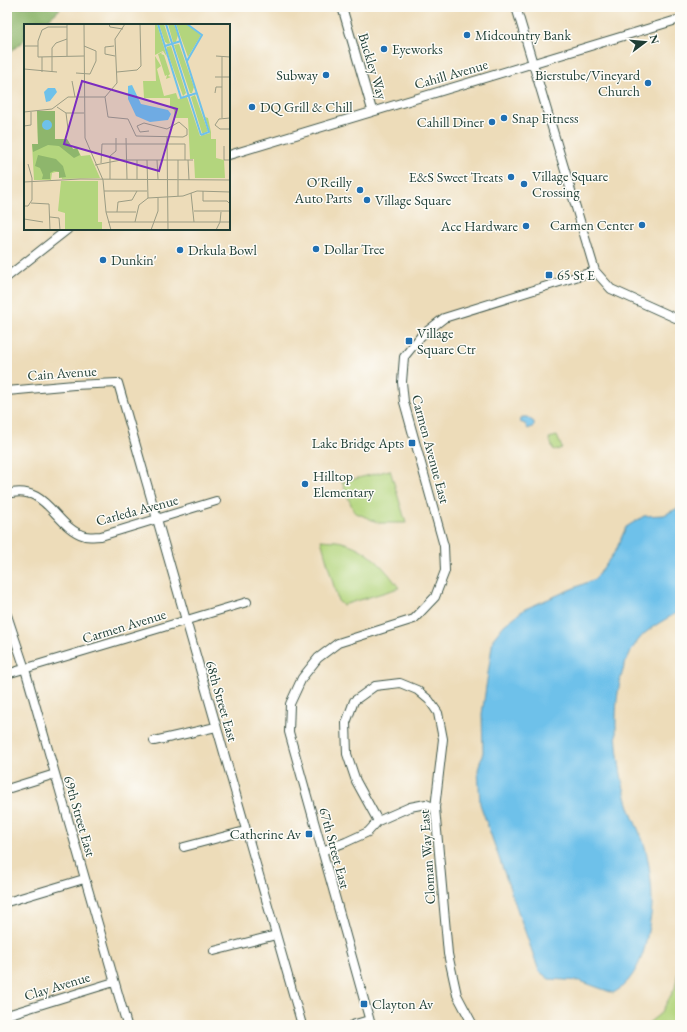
<svg xmlns="http://www.w3.org/2000/svg" width="687" height="1032" font-family="'EB Garamond',serif">
  <rect width="100%" height="100%" fill="#fdfcf7"/>
  <filter id="ink" filterUnits="userSpaceOnUse"><feTurbulence type="fractalNoise" baseFrequency=".025" numOctaves="2"/><feDisplacementMap in="SourceGraphic" scale="8" xChannelSelector="R" yChannelSelector="G"/><feConvolveMatrix kernelMatrix="1 2 1 2 8 2 1 2 1" color-interpolation-filters="sRGB"/></filter>
  <filter id="wash" filterUnits="userSpaceOnUse"><feTurbulence type="fractalNoise" baseFrequency=".012" numOctaves="4" result="noise"/><feDisplacementMap in="SourceGraphic" scale="16" xChannelSelector="R" yChannelSelector="G"/><feGaussianBlur stdDeviation="0.9" result="paint"/><feColorMatrix in="noise" values="0 0 0 0 0 0 0 0 0 0 0 0 0 0 0 0 0 1.4 0 .05"/><feComposite in="paint" operator="in"/></filter>
  <g filter="url(#wash)">
    <rect width="100%" height="100%" fill="#eddcb9"/>
    <path fill="#b3d57d" stroke="#698958" d="M557 436 562 448 554 451 549 438Z
      M390 470 406 523H379L354 512 342 482Z
      M321 540C328 541 338 540 345 543 368 549 386 569 399 588L343 605 338 601Z
      M680 961V1025H646L661 1013 675 988Z"/>
    <path fill="#8eb66c" stroke="#567a50" d="M7 7H60V9L42 25H25V39L7 55Z"/>
    <path fill="#6ec1ea" stroke="#467f8f" d="M522 417H527L534 422V426L528 429 525 424 520 422Z
      M680 507V611C668 618 652 626 642 636 605 676 614 759 629 807 634 823 644 838 647 855 650 870 652 887 652 903 652 915 648 929 646 942 642 961 631 984 613 993L580 981 549 979 539 971 480 804 478 770 483 752 482 714 493 639 504 625 525 609 595 579 616 550 626 527 644 516 664 515Z"/>
  </g>
  <g filter="url(#ink)">
    <g fill="none" stroke-linecap="round" stroke-linejoin="round">
      <g stroke="#3e5548" stroke-width="10">
        <path id="minor" d="M342 7 372 110
          M516 7 595 271 611 289 680 320
          M229 155 680 19
          M7 277 68 229
          M7 391 74 385 118 383 302 1025
          M7 494C48 483 54 527 85 536 90 537 96 536 101 536L216 501
          M7 615 25 669 127 1025
          M7 674 247 602
          M154 741 216 727
          M7 789 55 774
          M378 821 356 781 347 754 346 723 354 701 375 686 400 683 417 690 429 700 438 713 443 739 435 808 448 954 457 995 473 1025
          M184 847 245 831
          M322 851 346 842 368 832 378 821 410 807 426 804 435 808
          M7 902 84 879
          M214 951 276 935
          M7 1015 114 982
          M352 1025 369 1020
          M371 1025 289 732 290 704 302 678 318 658 338 643 414 619 435 597 445 571 444 546 404 402 402 382 404 357 421 336 444 318 595 271"/>
      </g>
      <use href="#minor" stroke="#fff" stroke-width="8"/>
    </g>
  </g>
  <g fill="#1f6fb2" stroke="#fdfcf7" stroke-width="1.5">
    <circle cx="467" cy="35" r="4"/>
    <circle cx="384" cy="49" r="4"/>
    <circle cx="326" cy="75" r="4"/>
    <circle cx="648" cy="83" r="4"/>
    <circle cx="252" cy="107" r="4"/>
    <circle cx="504" cy="118" r="4"/>
    <circle cx="492" cy="122" r="4"/>
    <circle cx="511" cy="177" r="4"/>
    <circle cx="524" cy="184" r="4"/>
    <circle cx="360" cy="190" r="4"/>
    <circle cx="367" cy="200" r="4"/>
    <circle cx="642" cy="225" r="4"/>
    <circle cx="526" cy="226" r="4"/>
    <circle cx="316" cy="249" r="4"/>
    <circle cx="180" cy="250" r="4"/>
    <circle cx="103" cy="260" r="4"/>
    <rect x="545" y="271" width="8" height="8" rx="2"/>
    <rect x="405" y="337" width="8" height="8" rx="2"/>
    <rect x="408" y="439" width="8" height="8" rx="2"/>
    <circle cx="305" cy="484" r="4"/>
    <rect x="305" y="830" width="8" height="8" rx="2"/>
    <rect x="360" y="1000" width="8" height="8" rx="2"/>
  </g>
  <g text-anchor="middle" stroke-width="3" stroke-linejoin="round" paint-order="stroke">
    <g font-size="14" fill="#1f3d34" stroke="#fdfcf7" text-anchor="start">
      <text x="475" y="40">Midcountry Bank</text>
      <text x="392" y="54">Eyeworks</text>
      <text x="318" y="80" text-anchor="end">Subway</text>
      <text x="640" y="80" text-anchor="end">Bierstube/Vineyard<tspan x="640" dy="16">Church</tspan></text>
      <text x="260" y="112">DQ Grill &amp; Chill</text>
      <text x="512" y="123">Snap Fitness</text>
      <text x="484" y="127" text-anchor="end">Cahill Diner</text>
      <text x="532" y="181">Village Square<tspan x="532" dy="16">Crossing</tspan></text>
      <text x="503" y="182" text-anchor="end">E&amp;S Sweet Treats</text>
      <text x="352" y="187" text-anchor="end">O'Reilly<tspan x="352" dy="16">Auto Parts</tspan></text>
      <text x="375" y="205">Village Square</text>
      <text x="634" y="230" text-anchor="end">Carmen Center</text>
      <text x="518" y="231" text-anchor="end">Ace Hardware</text>
      <text x="324" y="254">Dollar Tree</text>
      <text x="188" y="255">Drkula Bowl</text>
      <text x="111" y="265">Dunkin'</text>
      <text x="557" y="280">65 St E</text>
      <text x="417" y="338">Village<tspan x="417" dy="16">Square Ctr</tspan></text>
      <text x="404" y="448" text-anchor="end">Lake Bridge Apts</text>
      <text x="313" y="481">Hilltop<tspan x="313" dy="16">Elementary</tspan></text>
      <text x="301" y="839" text-anchor="end">Catherine Av</text>
      <text x="372" y="1009">Clayton Av</text>
    </g>
    <g font-size="14" fill="#1f3d34" stroke="#fdfcf7">
      <text transform="translate(373 66) rotate(73)" y="5">Buckley Way</text>
      <text transform="translate(451 74) rotate(-16)" y="5">Cahill Avenue</text>
      <text transform="translate(62 373) rotate(-4)" y="5">Cain Avenue</text>
      <text transform="translate(431 449) rotate(75)" y="5">Carmen Avenue East</text>
      <text transform="translate(137 510) rotate(-15)" y="5">Carleda Avenue</text>
      <text transform="translate(124 626) rotate(-17)" y="5">Carmen Avenue</text>
      <text transform="translate(222 701) rotate(74)" y="5">68th Street East</text>
      <text transform="translate(80 816) rotate(74)" y="5">69th Street East</text>
      <text transform="translate(335 848) rotate(75)" y="5">67th Street East</text>
      <text transform="translate(427 857) rotate(-94)" y="5">Cloman Way East</text>
      <text transform="translate(57 986) rotate(-17)" y="5">Clay Avenue</text>
    </g>
  </g>
  <g transform="translate(24 24)">
    <rect width="206" height="206" fill="#eddcb9"/>
    <path d="M131 0H133L143 33 139 27 131 31ZM135 0H140L146 19 144 20 141 18ZM144 0H150L154 11 152 18H149ZM152 0H162L177 11 164 33ZM155 20 170 63 168 69H166L150 21ZM147 22 162 69 159 72 143 27V23ZM139 28 137 30 140 31 146 50 144 52 147 53 142 55 143 51 141 52 134 30ZM131 32 137 42 133 45 140 72 152 69 154 75 163 73 176 112 186 109 181 93 184 94 187 108V115H192V134L200 136 201 154H171L170 135H166L164 94H151L150 86 146 83V74H120L119 57H132ZM171 71 184 107 180 109H178L167 73ZM13 87H31V115H43L49 125 53 124 57 132 66 131 76 154 38 155 36 147 28 149 27 156H10L8 120H14ZM37 157H74V198H78V206H41V189L34 187Z" fill="#b3d57d"/>
    <path d="M13 87H31V115H43L49 125 53 124 56 131 50 134 35 122 24 121 9 128 8 120H14ZM14 131 32 135 39 142 42 153 35 154V148L30 147 26 149V155H18L19 151 16 144 11 142Z" fill="#8eb66c"/>
    <path d="M108 61 117 80 144 86 147 90 144 96 126 98 112 92 104 75V62ZM24 64H31L33 68 26 77 22 78 20 68ZM18 101a5 5 0 1 1 10 0a5 5 0 1 1-10 0Z" fill="#6ec1ea"/>
    <path fill="none" stroke="#6ec1ea" stroke-width="2" d="M134 0 157 74 173 69M142 0 177 111M151 0 185 108 177 111M141 22 157 17M163 37 178 11 163 0"/>
    <path fill="none" stroke="#9b9c84" stroke-width="1" d="M43 0V32M60 0 61 114 79 156 82 188 87 206M85 0 86 3 99 5M43 3H24L18 6 14 17V33L60 32M0 22H14M90 22 81 23V30L91 32M192 32 206 33M18 33V48M0 45 33 48M28 48V24L32 19 43 15M93 48 113 46 117 42 116 0M52 49 66 50 72 37V27L60 22M191 53H206M48 57 51 73M191 69 192 63H198M81 73 84 93 104 95 112 112 159 113 163 111V105L155 98 143 105 120 99 113 102 116 108 125 107M81 73 93 59 91 15 101 0M33 83 42 89H60M0 88 28 85 44 73H81M42 89 44 105M198 94V33M206 94 195 95 191 101 196 105H206M0 102 7 101V88M143 113 144 206M102 114 103 155M200 122V136H206M113 136V155M123 136 124 174M133 136 134 155M154 136V155M164 136 165 156M206 136V156M77 139 78 120H161V136M71 141 97 136H169M86 155V132L92 127V114M154 156V172M0 158 56 155 206 156M80 167H123M179 167V177H203L206 180M167 169 170 198M7 179 25 180 26 206M0 182H4L8 176V154L4 140M170 187H206M82 188H112M93 188 94 178 108 176 113 167M26 193 35 194 36 206M0 195 19 198M84 198H206M111 198 115 181 124 174 159 172 173 167 206 168M127 206 134 187V174M192 206 196 198 197 188"/>
    <path fill="#7b2cbf" fill-opacity="0.15" stroke="#7b2cbf" stroke-width="2" d="M58 57 153 85 135 147 40 120Z"/>
    <rect width="206" height="206" fill="none" stroke="#1f3d34" stroke-width="2"/>
  </g>
  <rect width="687" height="1032" fill="none" stroke="#fdfcf7" stroke-width="24"/>
  <g transform="translate(645 42) rotate(74)" stroke="#fdfcf7" stroke-width="3" paint-order="stroke">
  <path d="M0-3L7 15L0 10L-7 15Z" fill="#1f3d34"/>
  <text y="-6" font-size="11" font-weight="bold" text-anchor="middle" fill="#1f3d34">N</text>
  </g>
</svg>
